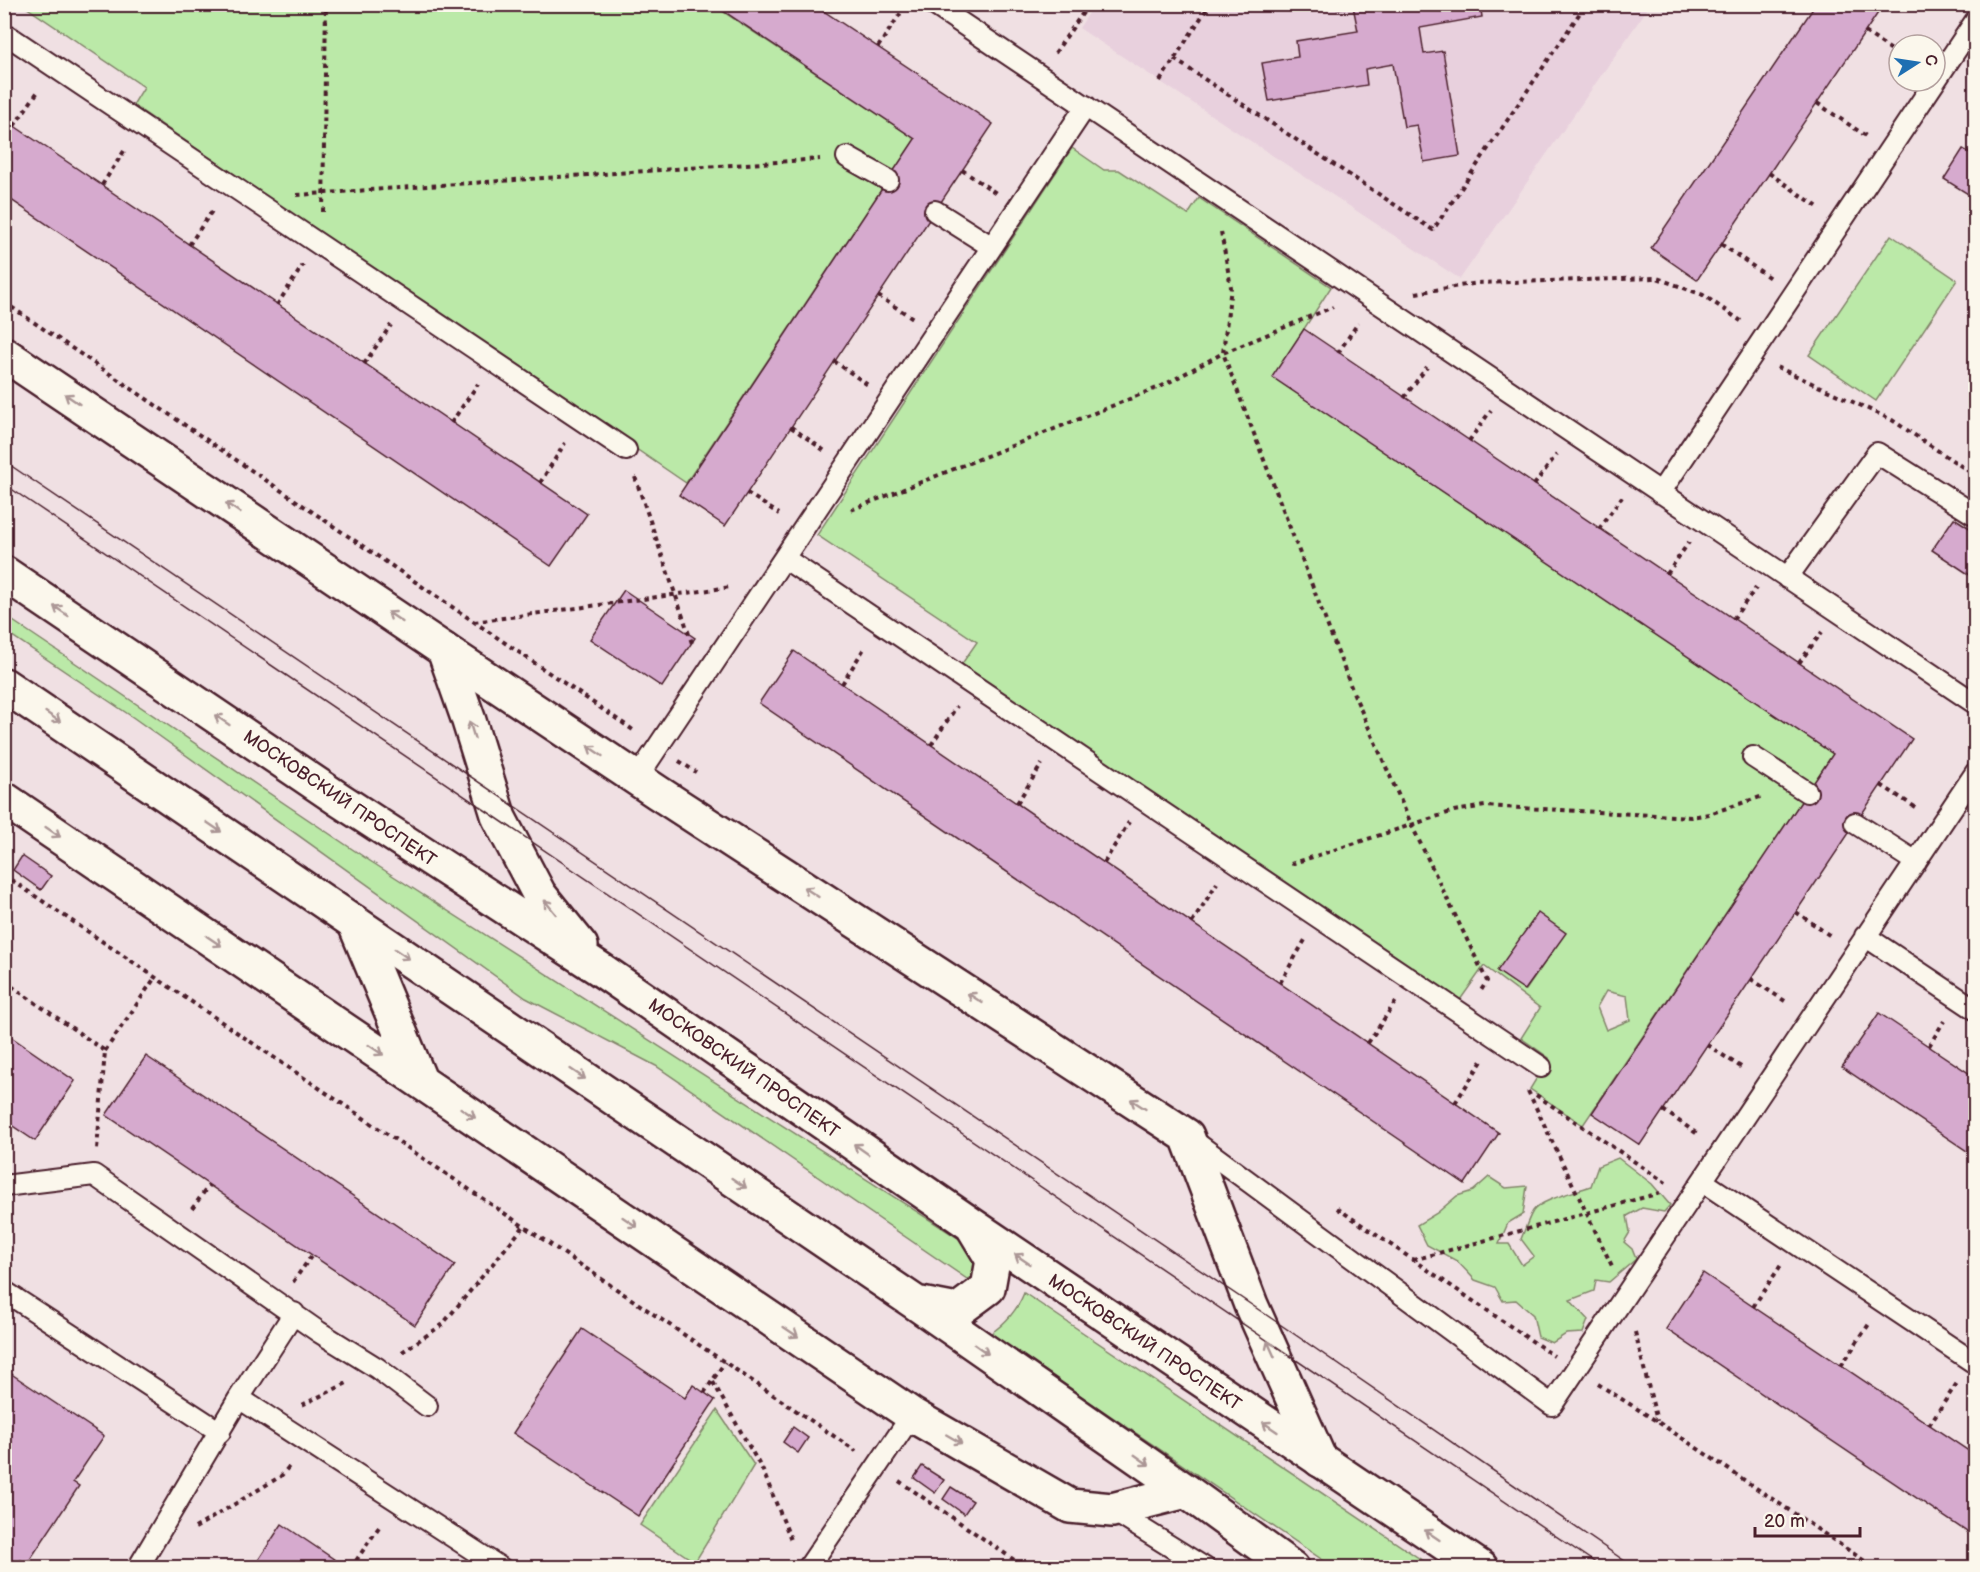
<svg xmlns="http://www.w3.org/2000/svg" width="1980" height="1572" font-family="'Balsamiq Sans',sans-serif">
  <rect width="100%" height="100%" fill="#f0e0e3"/>
  <filter id="ink" filterUnits="userSpaceOnUse"><feTurbulence type="fractalNoise" baseFrequency=".0167" numOctaves="2"/><feDisplacementMap in="SourceGraphic" scale="12" xChannelSelector="R" yChannelSelector="G"/><feConvolveMatrix kernelMatrix="1 2 1 2 8 2 1 2 1" color-interpolation-filters="sRGB"/></filter>
  <g filter="url(#ink)">
    <path fill="#e8d0dd" d="M1095 4 1650 5 1460 279 1079 28Z"/>
    <path fill="#bbe9a8" stroke="#82846a" stroke-width="1.5" fill-rule="evenodd" d="M23 5H713L915 139 686 483 133 105 144 87Z
      M1072 148 1104 170H1119L1188 215 1199 198 1331 287 1273 377 1833 754 1583 1125 1530 1089 1549 1058 1521 1038 1540 1008 1484 966 1460 1000 961 665 977 642 817 535ZM1565 933 1526 990 1498 971ZM1606 991 1627 996 1630 1020 1606 1030 1597 1007Z
      M1891 235 1957 280 1876 401 1809 355Z
      M4 615 370 861 980 1252 975 1277 967 1279 656 1066 526 998 134 718 5 631Z
      M1618 1158 1652 1184 1670 1205 1664 1212 1642 1208 1627 1216 1630 1232 1624 1242 1632 1249 1636 1259 1609 1282 1596 1280 1594 1291 1570 1300 1588 1320 1583 1333 1566 1334 1552 1343 1538 1337 1533 1315 1516 1300 1503 1301 1495 1287 1475 1280 1457 1261 1427 1245 1417 1225 1437 1213 1457 1196 1473 1191 1489 1177 1506 1188 1527 1186 1523 1214 1508 1223 1499 1244H1509L1522 1265 1534 1256 1521 1239C1525 1230 1528 1219 1533 1211 1542 1199 1575 1192 1591 1186L1598 1166Z
      M1024 1293 1432 1567H1333L990 1334C1006 1323 1017 1311 1024 1293Z
      M717 1410 754 1465 695 1562 640 1525Z"/>
    <path fill="#d6aace" stroke="#4a1f2b" stroke-width="1.5" d="M713 4H813L993 124 725 526 679 495 915 139Z
      M1336 4H1480L1482 17 1420 28 1424 54 1443 51 1460 156 1424 162 1417 125 1404 127 1393 64 1365 69 1367 85 1269 101 1262 63 1298 57 1296 41 1358 31 1353 6 1337 9Z
      M1816 4H1884L1697 280 1651 248Z
      M4 119 587 514 551 566 4 195Z
      M1963 149 1976 157V199L1944 179Z
      M1304 329 1912 739 1640 1145 1592 1113 1833 754 1272 377Z
      M1954 518 1976 532V579L1932 550Z
      M624 590 695 638 662 687 590 639Z
      M794 651 1499 1133 1465 1184 759 703Z
      M22 856 51 876 41 890 13 870Z
      M1538 913 1566 933 1525 990 1497 971Z
      M1879 1013 1976 1078V1157L1842 1067Z
      M4 1032 75 1081 35 1141 4 1120Z
      M146 1056 455 1265 415 1325 106 1115Z
      M1703 1273 1976 1456V1538L1666 1329Z
      M582 1329 685 1398 693 1385 715 1400 638 1516 513 1433Z
      M4 1369 104 1436 73 1482 79 1486 27 1564 21 1560 16 1568H4Z
      M793 1427 808 1438 798 1453 783 1442Z
      M922 1466 944 1480 935 1493 914 1478Z
      M951 1487 973 1501 964 1514 943 1499Z
      M282 1524 347 1568H253Z"/>
    <g fill="none" stroke-linecap="round" stroke-linejoin="round">
      <g stroke="#4a1f2b" stroke-width="24">
        <path id="lane" d="M933 4 1976 704
          M4 33 626 450
          M847 157 888 180
          M935 211 992 247
          M1660 493 1976 20
          M784 558 1541 1067
          M1787 578 1877 453 1972 513
          M1753 757 1807 792
          M637 778 1086 106
          M1855 823 1916 862
          M1865 936 1976 1010
          M1191 1139 1552 1405 1976 772
          M1702 1181 1976 1364
          M4 1186 94 1175 319 1332 377 1368 427 1406
          M4 1291 220 1432
          M239 1398 501 1568
          M1112 1510 1205 1568
          M138 1568 239 1398 294 1313
          M808 1568 912 1415"/>
      </g>
      <g stroke="#4a1f2b" stroke-width="38">
        <path id="street" d="M444 650 657 792 1187 1136 1251 1305 1320 1460
          M4 799 912 1415 1070 1506 1112 1510 1186 1491
          M354 922 420 1080"/>
      </g>
      <g stroke="#4a1f2b" stroke-width="38">
        <path id="secondary" d="M4 354 444 650 469 721 499 818 539 894 581 946
          M4 573 340 800 600 969 972 1225 1481 1568
          M4 685 916 1303 1186 1491 1292 1568
          M921 1304 957 1311 988 1288 993 1260 973 1227"/>
      </g>
      <path stroke="#4a1f2b" stroke-width="4" stroke-dasharray="4.5 4.5" stroke-linecap="butt" d="M1865 32 1899 55
        M878 47 904 8
        M1055 53 1089 4
        M1174 59 1433 230 1586 4
        M1160 81 1210 4
        M1817 103 1866 136
        M14 126 39 90
        M962 170 996 193
        M1769 173 1818 207
        M102 185 126 148
        M297 195 820 159
        M323 212 326 4
        M1221 232 1231 287 1223 353 1353 692 1412 826 1487 981 1480 992
        M1721 244 1770 278
        M189 245 214 208
        M1416 293 1478 283 1657 278 1703 295 1741 321
        M878 296 913 318
        M4 302 636 732
        M277 305 303 265
        M1338 353 1358 323
        M834 361 868 385
        M364 364 391 325
        M1777 367 1892 420 1976 476
        M1404 398 1427 367
        M451 423 478 384
        M791 427 825 451
        M1469 441 1491 410
        M635 477 693 646
        M540 483 565 443
        M1534 485 1557 454
        M747 493 779 514
        M851 510 1162 386 1223 353 1333 307
        M1599 529 1622 497
        M1667 574 1689 542
        M1733 619 1756 588
        M474 622 731 587
        M1799 663 1822 632
        M842 684 865 647
        M931 745 957 706
        M679 761 696 772
        M1881 785 1918 809
        M1017 803 1042 764
        M1104 863 1129 822
        M1291 864 1454 811 1485 806 1691 817 1709 814 1763 796
        M4 875 856 1451
        M1796 912 1832 937
        M1192 923 1217 883
        M1751 979 1788 1003
        M4 981 105 1051 97 1149
        M1280 983 1305 940
        M1368 1043 1396 1001
        M1707 1045 1744 1069
        M1929 1046 1944 1021
        M105 1051 156 976
        M1528 1091 1612 1266
        M1536 1095 1666 1183
        M1455 1103 1482 1061
        M1663 1110 1699 1135
        M1337 1208 1554 1356
        M192 1209 209 1185
        M1413 1260 1660 1193
        M293 1282 312 1255
        M1753 1307 1781 1265
        M1635 1332 1657 1421
        M402 1352 442 1325 524 1226
        M1841 1366 1869 1324
        M713 1382 763 1471 792 1542
        M1598 1384 1658 1422 1875 1568
        M704 1393 725 1362
        M302 1405 349 1382
        M1929 1425 1957 1383
        M899 1481 1026 1568
        M195 1528 281 1476 291 1464
        M351 1568 381 1524
        M1012 1568 1022 1565"/>
      <use href="#lane" stroke="#fbf7ec" stroke-width="20"/>
      <use href="#street" stroke="#fbf7ec" stroke-width="33"/>
      <use href="#secondary" stroke="#fbf7ec" stroke-width="33"/>
      <path stroke="#4a1f2b" stroke-width="1.5" d="M4 461 1265 1314 1635 1568
        M4 484 1603 1568"/>
    </g>
    <defs><path id="oneway-shaft" d="M-6 0H5M1.5-3L5.5 0L1.5 3" fill="none" stroke-width="1.6" stroke-linecap="round" stroke-linejoin="round" transform="scale(1.5)"/></defs>
    <g stroke="#ab9695">
      <use href="#oneway-shaft" transform="translate(72 399) rotate(-146)"/>
      <use href="#oneway-shaft" transform="translate(233 508) rotate(-146)"/>
      <use href="#oneway-shaft" transform="translate(61 611) rotate(-146)"/>
      <use href="#oneway-shaft" transform="translate(395 617) rotate(-146)"/>
      <use href="#oneway-shaft" transform="translate(53 717) rotate(34)"/>
      <use href="#oneway-shaft" transform="translate(222 720) rotate(-146)"/>
      <use href="#oneway-shaft" transform="translate(472 730) rotate(-107)"/>
      <use href="#oneway-shaft" transform="translate(595 751) rotate(-146)"/>
      <use href="#oneway-shaft" transform="translate(214 827) rotate(34)"/>
      <use href="#oneway-shaft" transform="translate(53 832) rotate(34)"/>
      <use href="#oneway-shaft" transform="translate(811 892) rotate(-147)"/>
      <use href="#oneway-shaft" transform="translate(550 907) rotate(-129)"/>
      <use href="#oneway-shaft" transform="translate(214 941) rotate(34)"/>
      <use href="#oneway-shaft" transform="translate(402 954) rotate(34)"/>
      <use href="#oneway-shaft" transform="translate(975 998) rotate(-147)"/>
      <use href="#oneway-shaft" transform="translate(376 1050) rotate(34)"/>
      <use href="#oneway-shaft" transform="translate(578 1074) rotate(34)"/>
      <use href="#oneway-shaft" transform="translate(1138 1104) rotate(-147)"/>
      <use href="#oneway-shaft" transform="translate(468 1113) rotate(34)"/>
      <use href="#oneway-shaft" transform="translate(861 1149) rotate(-145)"/>
      <use href="#oneway-shaft" transform="translate(739 1183) rotate(34)"/>
      <use href="#oneway-shaft" transform="translate(630 1222) rotate(34)"/>
      <use href="#oneway-shaft" transform="translate(1022 1259) rotate(-146)"/>
      <use href="#oneway-shaft" transform="translate(791 1332) rotate(34)"/>
      <use href="#oneway-shaft" transform="translate(981 1349) rotate(35)"/>
      <use href="#oneway-shaft" transform="translate(1271 1349) rotate(-114)"/>
      <use href="#oneway-shaft" transform="translate(1270 1427) rotate(-146)"/>
      <use href="#oneway-shaft" transform="translate(954 1439) rotate(30)"/>
      <use href="#oneway-shaft" transform="translate(1142 1460) rotate(35)"/>
      <use href="#oneway-shaft" transform="translate(1432 1535) rotate(-146)"/>
    </g>
  </g>
  <g text-anchor="middle" stroke-width="4.5" stroke-linejoin="round" paint-order="stroke">
    <g font-size="18" fill="#4a1f2b" stroke="#fbf7ec">
      <text transform="translate(340 798) rotate(34)" y="6">МОСКОВСКИЙ ПРОСПЕКТ</text>
      <text transform="translate(744 1068) rotate(35)" y="6">МОСКОВСКИЙ ПРОСПЕКТ</text>
      <text transform="translate(1145 1342) rotate(34)" y="6">МОСКОВСКИЙ ПРОСПЕКТ</text>
    </g>
  </g>
  <rect width="1980" height="1572" fill="none" stroke="#fbf7ec" stroke-width="24"/>
  <rect x="12" y="12" width="1956" height="1548" fill="none" stroke="#4a1f2b" stroke-width="2" filter="url(#ink)"/>
  <g transform="translate(1917 63) rotate(78)"><circle r="28" fill="#fbf7ec" stroke="#b4a19f" stroke-width="1.5"/>
  <path d="M0-4.5L10 22L0 15L-10 22Z" fill="#1f6fb2"/>
  <text y="-9" font-size="16" font-weight="bold" text-anchor="middle" fill="#4a1f2b">С</text>
  </g>
  <path d="M1755 1527v9h105v-9" fill="none" stroke="#4a1f2b" stroke-width="3"/>
  <text x="1764" y="1527" font-size="18" fill="#4a1f2b" stroke="#fbf7ec" stroke-width="4.5" paint-order="stroke">20 m</text>
</svg>
